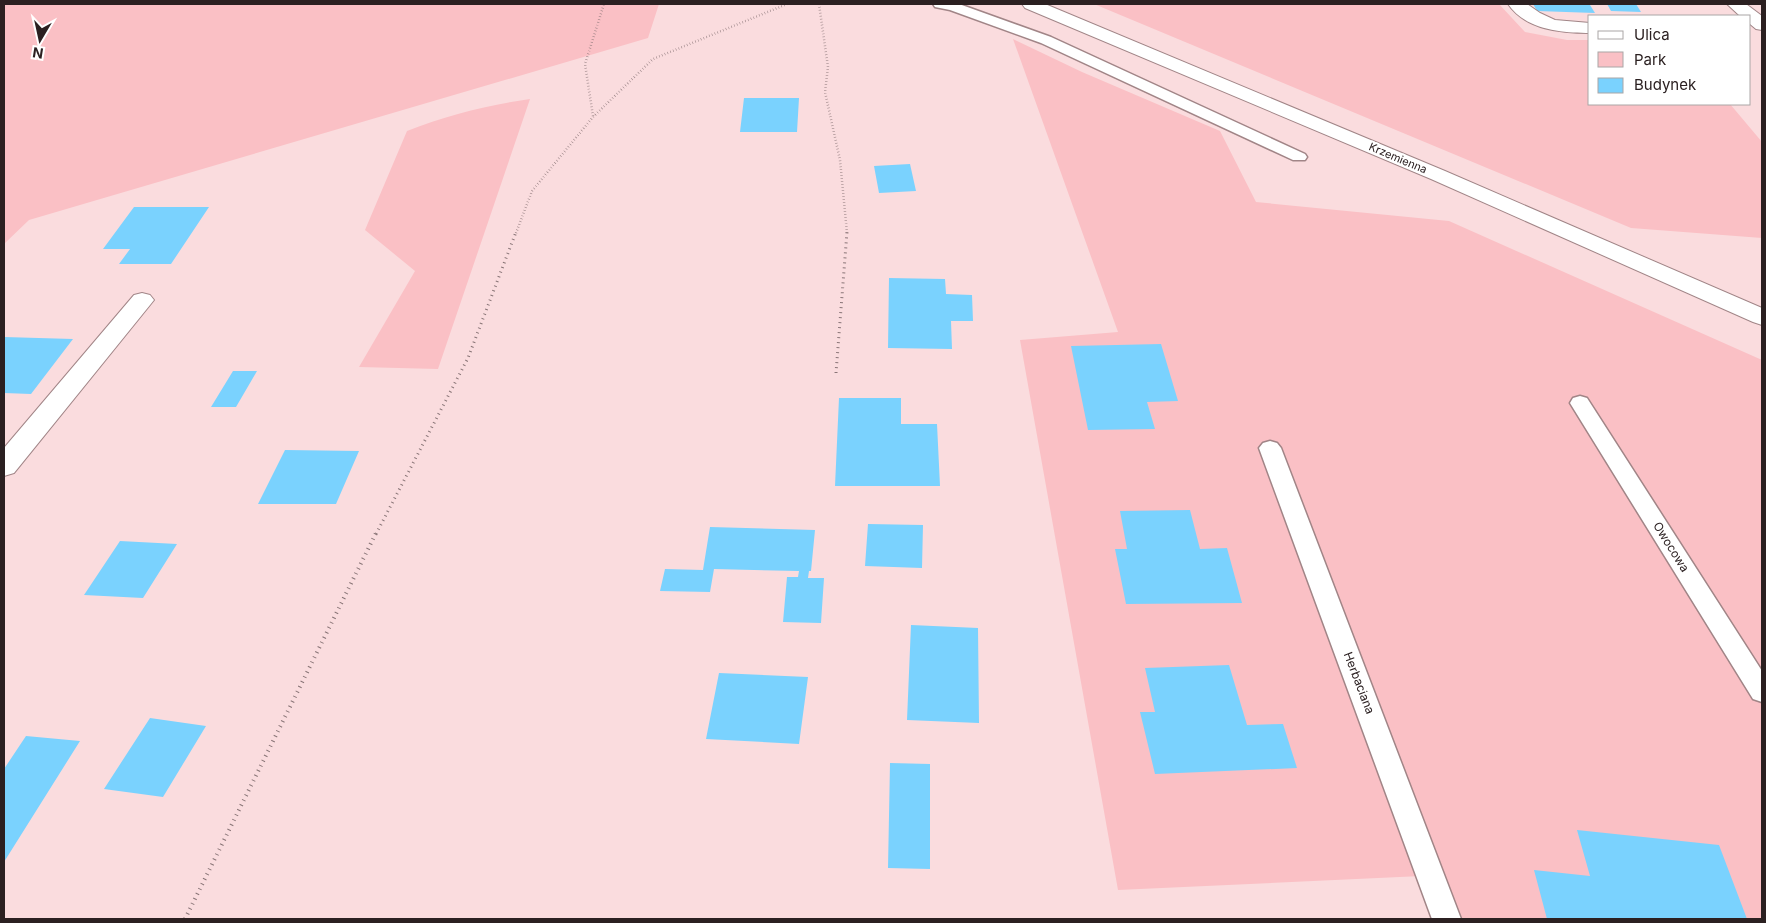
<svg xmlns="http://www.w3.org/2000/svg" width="1766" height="923" font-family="Inter,sans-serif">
  <rect width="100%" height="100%" fill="#fadcde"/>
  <path fill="#fac0c5" d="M4 4H659L648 38 29 220 4 244Z
    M1094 4H1499L1525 32 1567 40H1590V104H1730L1762 142V238L1631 228Z
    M1013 39 1082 72 1220 131 1256 202 1449 221 1762 360V919H1461L1443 875 1118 890 1020 340 1118 332Z
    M530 99 438 369 359 367 415 271 365 230 407 131C447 115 488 105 530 99Z"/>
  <path fill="#7ad2fe" d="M1533 4 1590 5 1595 13 1537 11Z
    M1607 4H1636L1641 12 1611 11Z
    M744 98H799L797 132H740Z
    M910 164 916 191 879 193 874 166Z
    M134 207H209L171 264H119L130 249H103Z
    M889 278 945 279 946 294 972 295 973 321H951L952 349 888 348Z
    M4 337 73 339 31 394 4 393Z
    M1161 344 1178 401 1147 402 1155 429 1088 430 1071 346Z
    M233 371H257L236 407H211Z
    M839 398H901V424H937L940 486H835Z
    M285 450 359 451 336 504H258Z
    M1190 510 1200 549 1227 548 1242 603 1126 604 1115 549H1127L1120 511Z
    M868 524 923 525 922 568 865 566Z
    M710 527 815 530 811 571H809L808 578H824L821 623 783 622 787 577H798L799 571 714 569 710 592 660 591 665 569 703 570Z
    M120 541 177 544 143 598 84 595Z
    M911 625 978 628 979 723 907 720Z
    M1229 665 1247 725 1283 724 1297 768 1155 774 1140 712H1155L1145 668Z
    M719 673 808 677 799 744 706 739Z
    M150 718 206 726 163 797 104 789Z
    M26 736 80 741 4 862V769Z
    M890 763 930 764V869L888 868Z
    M1577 830 1719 845 1747 919H1547L1534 870 1590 876Z"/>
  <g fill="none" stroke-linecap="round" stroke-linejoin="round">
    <g stroke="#a18587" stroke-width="3">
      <path id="service" d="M933 4H959L1051 37 1305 154 1307 157 1305 160H1293L1041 43 950 10 935 7Z
        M1580 396 1587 398 1762 671V702L1753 699 1570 403 1573 398Z
        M1270 441 1277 443 1281 448 1461 919H1432L1259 448 1263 443Z"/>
    </g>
    <g stroke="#a18587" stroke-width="2">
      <path id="minor" d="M1508 4H1527L1540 13 1555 20 1590 23V33C1561 33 1526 30 1508 4Z
        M1727 4H1746L1762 16V30L1756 29 1750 24V16H1740Z
        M142 293 150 295 154 300 150 305 14 473 4 476V448L134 295Z"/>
    </g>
    <g stroke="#a18587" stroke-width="2">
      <path id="secondary" d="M1022 4H1045L1445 171 1762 308V325L1753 322 1431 179 1025 8Z"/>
    </g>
    <path stroke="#897577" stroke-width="2.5" stroke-dasharray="0.5 2.5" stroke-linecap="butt" d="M819 4 828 67 825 92 840 160 847 233
      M593 116 585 64 604 4
      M516 233 532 191 593 117 653 59 787 4"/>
    <path stroke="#897577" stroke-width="3" stroke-dasharray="1 4" stroke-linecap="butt" d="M836 373 847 232
      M376 534 468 358 516 232"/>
    <path stroke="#897577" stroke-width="4" stroke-dasharray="1 4.5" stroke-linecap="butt" d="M185 919 376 533"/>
    <use href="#service" fill="#fff" fill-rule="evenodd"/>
    <use href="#minor" fill="#fff" fill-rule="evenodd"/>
    <use href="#secondary" fill="#fff" fill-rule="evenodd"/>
  </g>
  <g text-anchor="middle" stroke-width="4" stroke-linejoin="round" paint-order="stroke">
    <g font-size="11" fill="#2b2021" stroke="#fff">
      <text transform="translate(1398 158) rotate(23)" y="4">Krzemienna</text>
    </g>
    <g font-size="12" fill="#2b2021" stroke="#fff">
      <text transform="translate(1671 547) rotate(58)" y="4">Owocowa</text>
      <text transform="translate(1359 683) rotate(69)" y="4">Herbaciana</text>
    </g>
  </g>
  <rect width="1766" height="923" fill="none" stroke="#2b2021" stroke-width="10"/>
  <rect x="1588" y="15" width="162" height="90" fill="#ffffff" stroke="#aaa6a6"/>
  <rect x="1598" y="31" width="25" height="8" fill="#ffffff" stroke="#aaa6a6"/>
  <text x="1634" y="40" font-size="15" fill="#2b2021">Ulica</text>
  <rect x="1598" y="52" width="25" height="15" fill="#fac0c5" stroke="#aaa6a6"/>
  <text x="1634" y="65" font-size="15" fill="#2b2021">Park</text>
  <rect x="1598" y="78" width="25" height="15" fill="#7ad2fe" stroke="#aaa6a6"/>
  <text x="1634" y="90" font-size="15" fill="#2b2021">Budynek</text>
  <g transform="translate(40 40) rotate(189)" stroke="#ffffff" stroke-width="4" paint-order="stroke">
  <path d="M0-4L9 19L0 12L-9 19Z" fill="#2b2021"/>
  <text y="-8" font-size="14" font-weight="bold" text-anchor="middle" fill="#2b2021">N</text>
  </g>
</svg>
